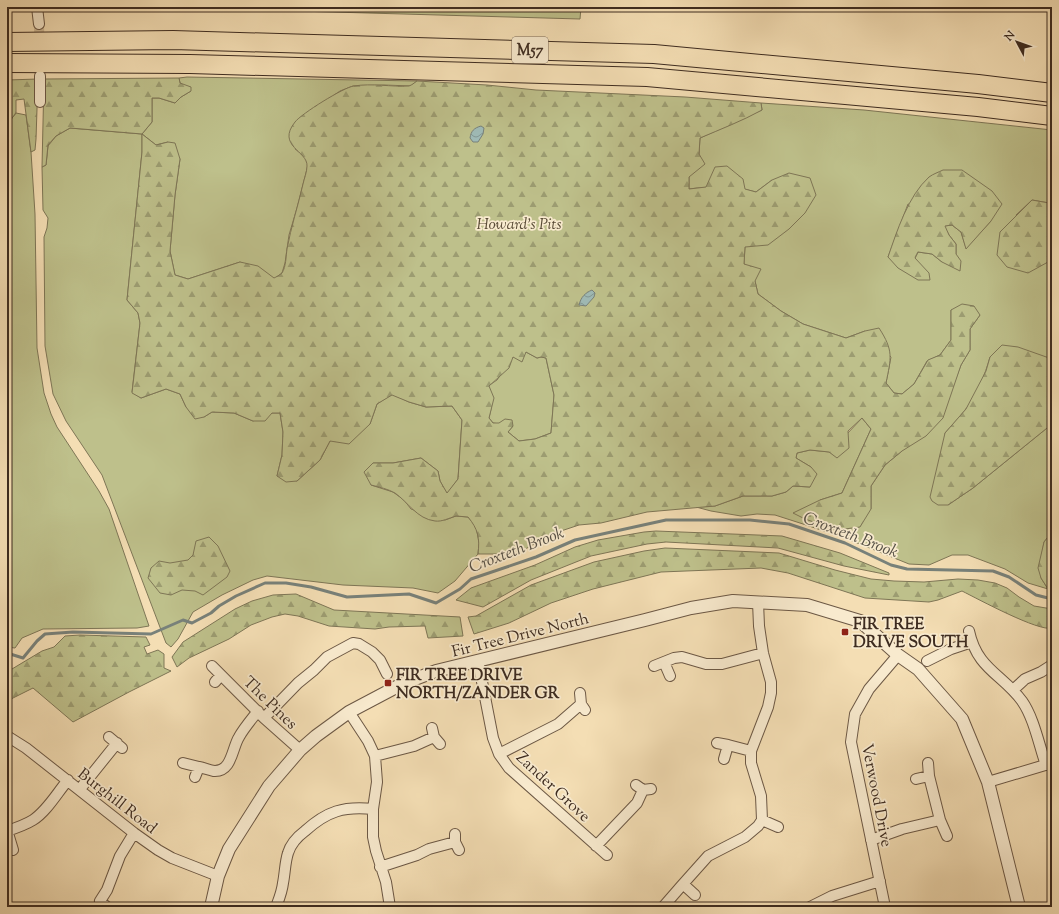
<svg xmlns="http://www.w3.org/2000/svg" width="1059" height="914" font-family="'Sorts Mill Goudy',serif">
  <defs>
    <pattern id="forest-firs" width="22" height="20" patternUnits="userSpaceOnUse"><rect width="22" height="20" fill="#bec08b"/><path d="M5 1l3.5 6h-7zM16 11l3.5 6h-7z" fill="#9c9c71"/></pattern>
    <pattern id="water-waves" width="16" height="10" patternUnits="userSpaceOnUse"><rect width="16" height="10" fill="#9fbab6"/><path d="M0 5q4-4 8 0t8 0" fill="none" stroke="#839794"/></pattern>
  </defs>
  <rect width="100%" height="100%" fill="#f4deb4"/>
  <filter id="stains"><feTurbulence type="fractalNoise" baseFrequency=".005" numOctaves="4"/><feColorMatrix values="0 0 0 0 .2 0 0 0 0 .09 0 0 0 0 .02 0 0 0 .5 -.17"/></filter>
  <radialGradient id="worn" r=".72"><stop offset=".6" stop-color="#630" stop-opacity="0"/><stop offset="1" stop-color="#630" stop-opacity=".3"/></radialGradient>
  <path fill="#bec08b" stroke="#7e7656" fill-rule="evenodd" d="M296 7H581L580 19 297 11Z
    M187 77 417 81 411 86 384 85 353 86 340 91 324 102 295 149 304 156 308 165 297 208 289 235 285 263 282 273 274 279 240 262 188 279 175 275 170 251 175 195 180 159 168 142 156 145 142 134V152L127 300 138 313 140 323 132 392 141 398 166 389 180 394 186 407 204 417 212 412 234 413 253 421 272 413H280L283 432 282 455 277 476 297 481 320 460 330 441 370 424 377 404 392 394 409 402 426 407 452 406 462 420 458 479 447 494 440 481 438 471 421 458 393 463H373L371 485 393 492 404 500 411 509 445 520 456 516 468 517 476 526 479 543 478 554 455 581 438 593 413 588 343 585 267 576 253 580 222 595 193 612 178 639 171 647 166 643 102 475 66 421 53 394 45 346 44 237 47 228 48 218 43 210 42 167 46 165 48 146 56 136 70 128 142 134 152 122V98H159L175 103 181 97 191 91 180 83 179 78Z
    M761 103 864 110 1052 130V206L1049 203 1032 200 1016 215 1048 263 1052 256V359L990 357C985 375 977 395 965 410 959 418 951 426 945 433L948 505 973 488 1052 424V532L1044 542 1042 554 1041 578 1048 589 1028 583 1005 569 968 555H952L929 565 909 564 845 538 803 524 775 515 757 514 741 516 711 511 696 507 715 506 743 496H772L786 492 793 486 810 487 811 467 796 458 797 453 810 450 830 452 862 418 871 429 842 493 820 500 871 509V486L885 465 902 451 953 386 961 365 970 350V329L980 315 951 310V340L940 355 927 361 914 384 902 394 894 393 886 383 891 357 865 331 846 338 803 324 781 311 758 294 755 281 744 264 745 246 772 180 756 192C735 186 711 186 689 189V177L699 154 700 138 762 110ZM908 204 991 221 966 248 961 232 952 225 944 226 949 235 956 244V254L942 262 932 254 918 252 915 258 888 257Z
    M16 113 26 115 31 152 35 214 37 348 44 393 51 414 57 427 99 491 109 509 149 626 137 628 43 629 22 638 15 648 7 647V122H9Z
    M526 352 537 358 541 357 546 358 554 395 551 433 535 439 519 441 508 432 513 426 493 423 489 418 491 409 488 386 497 380 513 357Z"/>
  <path fill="url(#forest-firs)" stroke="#7e7656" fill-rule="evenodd" d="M179 78 180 83 191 87V91L181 97 175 103 159 98H152V122L142 134 156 145 168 142 175 143 180 159 175 195 170 251 175 275 188 279 240 262 258 266 274 278C276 277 280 275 282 273 286 267 286 256 287 249 291 227 298 206 303 184 304 179 307 172 307 166 308 151 276 146 295 122 301 114 344 87 354 86 372 83 391 87 409 86 412 85 414 83 417 81L487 85 536 90 685 97 761 103 762 110C742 121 721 129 700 138L699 154 705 164 689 177V189L706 187 715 167 727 166 743 179 745 189 756 192 772 180 789 173 810 178 816 195 805 213 789 229 768 245 745 247 744 264 761 269 755 281 758 294 781 311 803 324 846 338 865 331 879 328C894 351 891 358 886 383L894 393 902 394 914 384 928 360 940 355 951 340V310L962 304 974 306 980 315 970 329V350L961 365 943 418 926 436 902 451 885 465 871 486V509L860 527 837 530 805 519 793 513 820 500 842 493 871 429 862 418 848 431 849 448 837 458 829 452 810 450 797 453 796 458 811 467 817 474 810 487 793 486 786 492 772 496H743L715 506 647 512 601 523 579 525 555 533 516 554H478C480 538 478 529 468 517 464 517 460 516 456 516 449 518 442 522 435 521 417 519 408 502 395 493 388 489 379 487 371 485L364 472 373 463H393L421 458 438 471 440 481 447 493 458 479 462 420 452 406 426 407 409 402 392 395 377 404 370 424 349 444 330 441 320 460 297 481 286 482 277 476 282 455 283 432 280 413H272L265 421H253L234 413 212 412 204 417 195 419 186 407 180 394 166 389 141 398 132 393 140 323 138 313 127 300 142 152V134L70 128 56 136 48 145 46 165 42 167 44 79ZM526 352 537 358 541 357 546 358 554 395 551 433 535 439 519 441 508 432 513 426 512 420 505 419 499 423H493L489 418 494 398 489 386 509 368 513 357 522 362Z
    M38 79 36 139 35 150 31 152 24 99 16 100V113L9 122H7V80Z
    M943 170H962L992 191 1002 204 991 221 966 249 961 232 952 225 945 226 949 235 956 244V254L961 261 960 271 942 262 932 254 918 252 915 258 929 273 930 280H918L898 268 888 257C897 231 908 196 929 177 933 174 939 172 943 170Z
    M1032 200 1049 203 1052 206V256L1048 262 1028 273 1007 267 997 255 1000 232Z
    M1002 345 1018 347 1052 359V424L973 488 948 505H938L932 501 930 497 945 433 966 409 986 371 990 357Z
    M656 531 782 536 840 553 889 573V575L844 566 778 548 666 542 647 544 591 556 531 580 483 607 456 600 471 588 535 565 575 547 598 540 644 532Z
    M1052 532V591L1048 589 1041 578 1038 568 1044 542Z
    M209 537 218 546 230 571 227 577 203 595 195 591 182 590 171 595 160 593 148 578 151 568 159 561 170 563 188 560 193 555 196 541Z
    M665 548 779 553 835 570 871 579 894 581 924 582 958 579 978 580 995 583 1007 588 1019 597 1034 606 1052 609V628C1039 632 978 599 962 591L938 600 929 602 865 598 788 573 761 568 661 572 593 589 551 603 509 623 474 634 468 617 476 616 531 585 594 562 644 551Z
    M296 594 334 610 460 617 463 636 428 638 425 626 389 627 375 629 329 626 298 616 285 614 272 617 251 625 229 639 189 658 177 667 172 657 183 642 235 609 252 601 273 595Z
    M80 635 146 637 150 645 144 647 147 654 158 650 164 654V668L171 671 129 692 73 722 33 688 7 701V672L42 651 54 647 65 636Z"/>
  <path fill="url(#water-waves)" stroke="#78817a" d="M481 126 484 128 483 134 478 142H473L470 138C471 131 474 128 481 126Z
    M592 290 595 293 594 297 586 306 579 305C581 297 585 293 592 290Z"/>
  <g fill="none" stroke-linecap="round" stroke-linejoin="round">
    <path stroke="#78817a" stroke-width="3" d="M7 653 23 658 37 641 45 634 73 632 151 634 183 620 192 623 211 613 219 606 236 596 265 583H286L311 587 347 597 409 594 436 603 460 589 471 579 536 557 575 540 666 520H750L789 524 845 543 891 565 907 569 993 571 1009 577 1036 595 1052 599"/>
    <path stroke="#d0ba96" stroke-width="10" stroke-dasharray="10 5" stroke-linecap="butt" d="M39 24 40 66"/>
    <g stroke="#6c5845" stroke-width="12">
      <path id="minor" d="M37 7 39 24
        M40 76V102
        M969 631C977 669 1002 674 1022 701 1034 718 1039 745 1046 765
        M478 661 493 738 499 754 509 768 607 855
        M927 661 951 649 972 642
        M664 662 674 658 682 657 706 664H722L763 653
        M212 666 221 675 215 682
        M654 666 664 662 670 676
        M221 675 264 718 300 750
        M1013 690 1025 679 1041 672 1052 665
        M580 693 581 704 585 710
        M349 712 368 741 375 756 377 782 373 809V837L376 851 386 882 390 907
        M264 718 298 683 314 670 327 657 353 643 359 644 372 652 380 660 387 674
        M432 728 434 737 440 744
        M7 736 26 748 134 833 158 850 172 858 218 876
        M109 737 122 748
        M717 743 728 745 724 759
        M728 745 751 751
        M499 754 558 724 581 704
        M375 756 414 746 434 737
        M183 763 199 767 195 777
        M199 767C204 768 209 770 214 771 232 772 232 748 239 737 244 728 251 720 258 711
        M916 779 929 776 928 763
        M988 782 1052 763
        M636 785 643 790 651 789
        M80 789 117 743
        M762 820 778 827
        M940 820 947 836
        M7 830 13 850
        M7 831C16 828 25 825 33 820 47 811 57 793 68 780
        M455 834V842L459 850
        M871 840 902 829 940 820 929 776
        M596 846 637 803 643 790
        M380 867 417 855 429 849 455 842
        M683 884 708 856 745 837 758 826 762 820 761 796 751 763V751L768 707 771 693V682L763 653 759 626 758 602
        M107 907 100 901 107 890 120 856 134 833
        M276 907C279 899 282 892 283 883 285 873 285 862 288 853 291 843 297 837 305 831 327 811 344 806 373 809
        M663 907 683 884 695 895
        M810 907 832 896 880 881
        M885 907 851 742 855 714 869 689 898 655"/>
    </g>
    <g stroke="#6c5845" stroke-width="14">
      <path id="tertiary" d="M211 907 218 876 229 849 269 786 300 750 316 736 349 712 402 684 436 671 645 620 691 608 733 601 807 605 860 621 898 655 918 669 962 719 988 782 1019 907"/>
    </g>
    <g stroke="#3e2c20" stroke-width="20">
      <path id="motorway" d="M7 42 173 40 654 54 978 84 1052 93
        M7 63 190 64 647 77 978 107 1052 116"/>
    </g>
    <use href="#minor" stroke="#f8eace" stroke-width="10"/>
    <use href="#tertiary" stroke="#f8eace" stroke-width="12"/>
    <use href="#motorway" stroke="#f4deb4" stroke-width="18"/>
  </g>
  <g fill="#8f2418" stroke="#f8eace" stroke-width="1.5">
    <rect x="841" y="628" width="8" height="8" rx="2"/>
    <rect x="384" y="679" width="8" height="8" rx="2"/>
  </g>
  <g text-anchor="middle" stroke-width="3.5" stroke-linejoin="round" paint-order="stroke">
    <rect fill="#f8eace" stroke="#766554" stroke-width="1" x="512" y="37" width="36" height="26" rx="3"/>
    <g font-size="15" font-weight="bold" fill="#3e2c20">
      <text x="530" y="55">M57</text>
    </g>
    <g font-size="16" font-style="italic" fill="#584a35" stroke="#f8eace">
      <text x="519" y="229">Howard's Pits</text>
    </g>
    <g font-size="16" font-weight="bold" fill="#3e2c20" stroke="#f8eace" text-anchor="start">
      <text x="853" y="629">FIR TREE<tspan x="853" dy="18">DRIVE SOUTH</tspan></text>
      <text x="396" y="680">FIR TREE DRIVE<tspan x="396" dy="18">NORTH/ZANDER GR</tspan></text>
    </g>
    <g font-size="16" fill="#3e2c20" stroke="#f8eace">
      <text transform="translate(520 634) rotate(-14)" y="6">Fir Tree Drive North</text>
      <text transform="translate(271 702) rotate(44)" y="6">The Pines</text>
      <text transform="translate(554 786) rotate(43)" y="6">Zander Grove</text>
      <text transform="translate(878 795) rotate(79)" y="6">Verwood Drive</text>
      <text transform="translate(118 800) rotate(38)" y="6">Burghill Road</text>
    </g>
    <g font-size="17" font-style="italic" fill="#565046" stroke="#f8eace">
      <text transform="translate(851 534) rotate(21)" y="6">Croxteth Brook</text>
      <text transform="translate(516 549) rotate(-21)" y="6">Croxteth Brook</text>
    </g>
  </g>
  <rect width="1059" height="914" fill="none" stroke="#f4deb4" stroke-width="24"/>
  <rect x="8" y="8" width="1043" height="898" fill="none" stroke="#3e2c20" stroke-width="2"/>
  <rect x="12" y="12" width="1035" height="890" fill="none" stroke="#3e2c20"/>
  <g transform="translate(1017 42) rotate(311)" stroke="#f8eace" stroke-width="3" paint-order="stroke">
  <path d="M0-3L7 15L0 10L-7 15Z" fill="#3e2c20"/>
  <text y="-6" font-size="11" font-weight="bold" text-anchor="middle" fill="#3e2c20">N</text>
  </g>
  <rect width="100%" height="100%" filter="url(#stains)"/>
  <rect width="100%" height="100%" fill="url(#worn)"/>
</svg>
